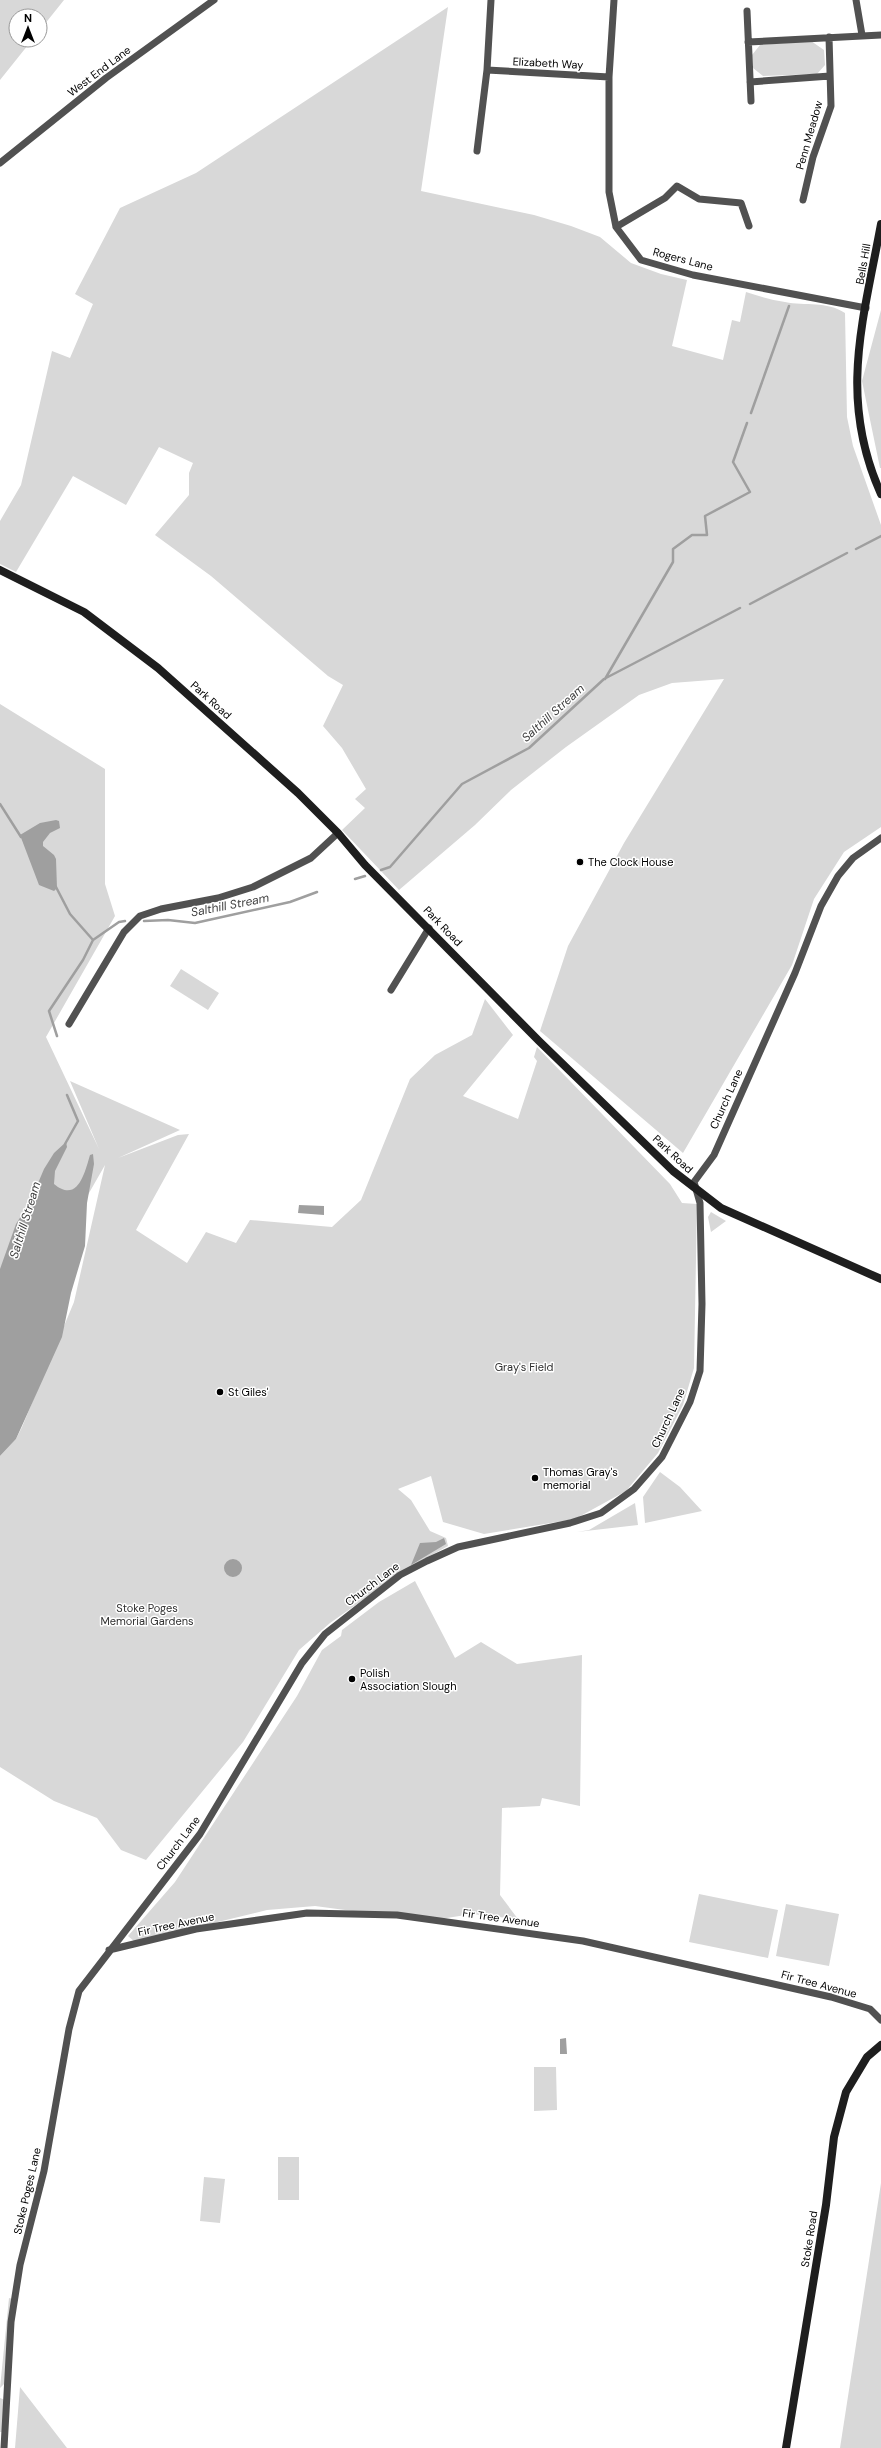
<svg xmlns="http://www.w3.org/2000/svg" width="881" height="2448" font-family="'DM Sans',sans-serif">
  <rect width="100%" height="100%" fill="#fff"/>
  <path fill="#d8d8d8" d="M0 0H64L40 30V16H16V40H32L0 80Z
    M448 7 421 191 534 215 571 226 600 237 631 263 661 274 687 280 672 346 723 360 732 320 740 322 746 292C758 296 772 300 785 302 805 306 827 301 845 313L847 417 853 446 881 525V827L844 852 814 899 792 965 683 1153 540 1031 568 946 624 843 724 679 672 683 639 695 566 747 511 790 475 825 399 890 342 830 365 808 355 799 366 789 342 748 323 726 343 685 328 676 211 576 155 535 189 495V473L193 463 159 447 126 505 73 476 16 572 0 564V521L21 485 52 351 70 358 93 304 75 294 120 208 196 173Z
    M811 41 824 50 825 65 817 74 763 76 753 68 752 55 760 45Z
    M881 310V468H880L862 381Z
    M0 704 105 769V884L115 916 46 1037 99 1149 70 1081 180 1130 118 1158 178 1135 189 1134 136 1230 187 1263 206 1232 236 1243 250 1220 332 1227 361 1200 410 1079 435 1055 472 1035 485 999 513 1035 463 1096 518 1119 537 1061 534 1057 537 1047 670 1184 682 1203 697 1204 694 1368 683 1405 658 1453 626 1491 575 1519 484 1534 443 1522 431 1476 398 1489 411 1500 430 1531 446 1538 448 1546 410 1567 330 1623 299 1650 243 1742 146 1860 121 1850 97 1818 54 1801 0 1767V1456L16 1439 22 1427 74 1302 105 1165 0 1349Z
    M181 969 219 993 208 1010 170 986Z
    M711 1212 726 1221 711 1232 708 1217Z
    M660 1472 680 1487 702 1511 645 1523 643 1497Z
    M635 1503 638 1525 577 1532 589 1530Z
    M415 1581 455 1658 481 1642 517 1664 582 1655 580 1806 542 1798 540 1806 502 1808 500 1895 518 1919 472 1914 428 1921 315 1906 267 1910 135 1942 128 1936 175 1882 297 1696 322 1650 341 1636 342 1630 379 1602Z
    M699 1894 778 1910 768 1958 689 1942Z
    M786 1904 839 1914 829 1966 776 1956Z
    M534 2067H556L557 2110 534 2111Z
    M278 2157H299V2200H278Z
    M204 2177 225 2179 220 2223 200 2221Z
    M881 2183V2448H840Z
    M9 2298 13 2299 6 2382 0 2388Z
    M20 2387 67 2448H15Z
    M0 2398 5 2400 4 2432H0Z"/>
  <path fill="#9f9f9f" d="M56 820 59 821 60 828 50 833 43 842V846L54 855 56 859 57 888 54 891 39 885 20 835 40 823Z
    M66 1142 67 1147 55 1171 54 1184C78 1204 85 1172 90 1155L93 1154 94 1164 87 1203 85 1246 71 1293 62 1337 16 1439 0 1456V1269L16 1224 30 1202 44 1169 54 1153Z
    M299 1205 324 1206V1215L298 1213Z
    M444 1538 446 1544 411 1565 420 1543 436 1542Z
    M224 1568a9 9 0 1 1 18 0a9 9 0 1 1-18 0Z
    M566 2038 567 2054H560V2039Z"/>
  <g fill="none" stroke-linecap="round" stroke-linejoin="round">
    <path stroke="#9f9f9f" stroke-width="2.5" d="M751 413 789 306
      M856 549 881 536
      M750 604 847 553
      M605 679 673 562V549L692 535H707L705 516 750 492 733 462 747 423
      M0 804 21 837
      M381 870 390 867 462 784 529 748 604 679 740 608
      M355 879 365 876
      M56 887 70 914 93 940
      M144 921 168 920 195 923 290 902 317 892
      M57 1036 49 1011 83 960 93 940 119 922 125 921
      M65 1144 78 1121 67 1095"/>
    <path stroke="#515151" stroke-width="7" d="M614 0 609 77V192L616 227 641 260 693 275 866 308
      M856 0 862 35
      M747 11 751 101
      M748 42 881 35
      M487 70 609 77
      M750 82 830 76
      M477 151 487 70 491 0
      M0 163 106 78 214 0
      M803 200 813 157 831 106 829 37
      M616 227 665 198 677 186 699 199 741 203 749 226
      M391 990 429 928
      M69 1024 124 932 140 916 161 909 218 898 253 887 311 858 338 833
      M109 1950 196 1929 307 1913 397 1915 583 1941 831 1997 870 2009 881 2020
      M4 2448 11 2322 20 2265 44 2171 69 2029 79 1991 200 1834 302 1663 325 1634 400 1575 427 1561 458 1547 570 1523 601 1513 634 1489 662 1457 690 1402 700 1371 702 1304 700 1203 694 1182 714 1155 795 973 821 906 838 876 853 858 881 838"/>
    <path stroke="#1e1e1e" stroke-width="8" d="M881 224C863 322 838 398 881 494
      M0 570 84 612 158 668 298 793 338 833 365 865 539 1041 673 1171 721 1208 881 1279
      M786 2448 826 2205 834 2137 846 2092 867 2057 881 2045"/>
  </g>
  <g fill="#000" stroke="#fff" stroke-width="1.5">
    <circle cx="580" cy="862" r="4"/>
    <circle cx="220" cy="1392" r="4"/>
    <circle cx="535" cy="1478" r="4"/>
    <circle cx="352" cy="1679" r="4"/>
  </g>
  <g text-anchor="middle" stroke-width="3" stroke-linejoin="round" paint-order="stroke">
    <g font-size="11" fill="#000" stroke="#fff">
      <text transform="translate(548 63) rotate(3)" y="4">Elizabeth Way</text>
      <text transform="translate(99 71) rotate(-37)" y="4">West End Lane</text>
      <text transform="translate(809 135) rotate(-74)" y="4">Penn Meadow</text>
      <text transform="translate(683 259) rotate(15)" y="4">Rogers Lane</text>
      <text transform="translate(863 264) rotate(-80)" y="4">Bells Hill</text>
      <text transform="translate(211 700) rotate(42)" y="4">Park Road</text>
      <text transform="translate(443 926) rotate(46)" y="4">Park Road</text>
      <text transform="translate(726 1099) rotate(-66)" y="4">Church Lane</text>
      <text transform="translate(673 1154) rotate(43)" y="4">Park Road</text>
      <text transform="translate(668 1418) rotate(-65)" y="4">Church Lane</text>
      <text transform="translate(372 1584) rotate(-37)" y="4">Church Lane</text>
      <text transform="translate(178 1843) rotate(-53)" y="4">Church Lane</text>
      <text transform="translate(501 1918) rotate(8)" y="4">Fir Tree Avenue</text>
      <text transform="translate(176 1924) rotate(-12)" y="4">Fir Tree Avenue</text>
      <text transform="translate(819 1984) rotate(15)" y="4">Fir Tree Avenue</text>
      <text transform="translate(27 2191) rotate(-77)" y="4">Stoke Poges Lane</text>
      <text transform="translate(809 2239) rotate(-81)" y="4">Stoke Road</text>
    </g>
    <g font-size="11" fill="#000" stroke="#fff" text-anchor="start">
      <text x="588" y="866">The Clock House</text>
      <text x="228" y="1396">St Giles'</text>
      <text x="543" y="1476">Thomas Gray's<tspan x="543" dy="13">memorial</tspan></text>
      <text x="360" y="1677">Polish<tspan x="360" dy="13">Association Slough</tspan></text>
    </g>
    <g font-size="11" fill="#2f2f2f" stroke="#fff">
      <text x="524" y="1371">Gray's Field</text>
      <text x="147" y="1612">Stoke Poges<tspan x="147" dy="13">Memorial Gardens</tspan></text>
    </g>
    <g font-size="12" font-style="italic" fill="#404040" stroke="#fff">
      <text transform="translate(553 713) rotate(-42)" y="4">Salthill Stream</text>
      <text transform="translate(230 905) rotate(-11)" y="4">Salthill Stream</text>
      <text transform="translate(25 1220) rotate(-73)" y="4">Salthill Stream</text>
    </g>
  </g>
  <g transform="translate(28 28)"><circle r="19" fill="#ffffff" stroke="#999999"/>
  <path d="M0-3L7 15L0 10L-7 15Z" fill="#000000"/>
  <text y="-6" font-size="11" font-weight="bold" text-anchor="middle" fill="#000000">N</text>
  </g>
</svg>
